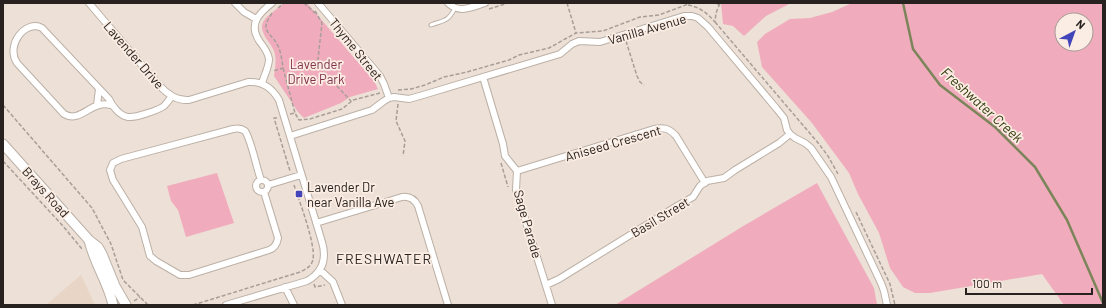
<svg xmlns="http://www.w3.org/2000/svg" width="1106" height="308" font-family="Barlow,sans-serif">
  <rect width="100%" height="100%" fill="#ede0d6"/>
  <path fill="#e8d5c5" d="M81 275 95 305H46Z"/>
  <path fill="#f0acbd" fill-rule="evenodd" d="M284 3H307L374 81 378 89 350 97 341 103 304 118 298 112 274 76C275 68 277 60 274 51 271 43 261 35 262 25 264 16 278 9 284 3Z
    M721 3H791L766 16 744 36 733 26 723 24Z
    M852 3H1103V305H1064L1042 274 930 293H915L903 287 890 268 879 233 858 194 849 173 812 123 762 67 757 42 765 34 790 19 810 18 832 12ZM1062 20H1086V44H1062Z
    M217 173 234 223 186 237 178 210 171 201 167 186Z
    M817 183 874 288 877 305H615L745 225Z"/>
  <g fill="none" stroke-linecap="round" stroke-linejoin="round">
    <path stroke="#7c845a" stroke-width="2.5" d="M903 3 913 49 940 85 995 127 1035 167 1067 220 1103 303"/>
    <g stroke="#bcb0a6" stroke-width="5">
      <path id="lane" d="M431 25C444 20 448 22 455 8"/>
    </g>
    <g stroke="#bcb0a6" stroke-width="8">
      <path id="street" d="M89 3 159 85C167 94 177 101 189 100L248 82C263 81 272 88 279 100L322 242C327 259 323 272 307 281L226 305
        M235 3 244 12 256 19
        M318 3 380 76 384 84 389 98
        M448 3C459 14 472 7 485 3
        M483 77 503 144 505 156 517 171 516 190 552 305
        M262 83C264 76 269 67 269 59 268 52 264 47 260 42 248 25 258 14 272 3
        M97 105 99 89
        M111 105C107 104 103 104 99 105 87 108 77 122 64 114L17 63C5 45 26 19 42 28L109 99C112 106 120 116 128 117 135 118 159 110 164 106 167 103 169 100 172 96
        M290 136 372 110 384 101 389 98 394 97 409 99 423 95 560 54 572 44 579 41 600 42 684 16H692L698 18 708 27 776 108 784 118 787 130 790 134 795 138 805 143 811 148 831 177 881 283 884 291 887 305
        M517 171 654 129C663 127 669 128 676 136L705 183
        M261 180C257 170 251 139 245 131 241 128 237 128 233 129L121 159 113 163 110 170 113 180 142 227 150 256 156 261 180 275H189L269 250C275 248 277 244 278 238L264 192
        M256 186a6 6 0 1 1 12 0a6 6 0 1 1-12 0Z
        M268 185 301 175
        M316 223 402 197C410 196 415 200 418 206L448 305
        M320 270 333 282 342 305
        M546 285 559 279 677 206 693 197 700 186 707 181 724 178 735 170 779 143 790 134
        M285 287 294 305"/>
    </g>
    <g stroke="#bcb0a6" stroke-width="11">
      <path id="secondary" d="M3 144 89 240 98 247 102 254 115 286 126 305
        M89 240C94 263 108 282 113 305"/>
    </g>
    <path stroke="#a89e97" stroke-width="1.5" stroke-dasharray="4 2" stroke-linecap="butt" d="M304 3 315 13
      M567 3 576 33
      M716 3 719 5
      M688 5C700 7 707 13 715 22L716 13 720 3
      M278 8 284 3
      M489 9 508 3
      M315 11 322 23 318 59 319 67 351 101
      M272 13C259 33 270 30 278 46 281 52 282 61 283 68L273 71
      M715 22 819 144 828 156 838 174
      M626 41 637 76 640 82 644 85
      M283 68 295 113
      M398 90 411 89 425 85 444 77 467 72 509 60 519 55 549 48 576 33 603 31 640 17 659 15 691 3
      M398 104 396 121 405 141 403 156
      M3 105 92 208 111 244 123 280 148 305
      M290 114 295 113 299 120 310 119 342 109 353 100 380 93
      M277 118H274L290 171
      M3 161 63 226 82 249
      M501 163 508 187
      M856 212 890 284 895 305
      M314 284 315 287 325 285
      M134 301 140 297
      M193 305 300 272C306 269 312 266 313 259 316 245 299 200 294 185"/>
    <use href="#lane" stroke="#fff" stroke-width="3"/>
    <use href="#street" stroke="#fff" stroke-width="6"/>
    <use href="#secondary" stroke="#fff" stroke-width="9"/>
  </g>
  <rect fill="#4245ba" stroke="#fbede3" stroke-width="1.5" x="295" y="190" width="8" height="8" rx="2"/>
  <g text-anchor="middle" stroke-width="3.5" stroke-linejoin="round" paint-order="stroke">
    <g font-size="13" fill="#27221f" stroke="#fbede3">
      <text transform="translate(647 29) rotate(-16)" y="5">Vanilla Avenue</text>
      <text transform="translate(356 49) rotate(51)" y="5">Thyme Street</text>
      <text transform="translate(134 55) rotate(49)" y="5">Lavender Drive</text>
      <text transform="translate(613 143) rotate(-16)" y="5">Aniseed Crescent</text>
      <text transform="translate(46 192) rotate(48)" y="5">Brays Road</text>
      <text transform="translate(660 217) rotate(-31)" y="5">Basil Street</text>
      <text transform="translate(528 224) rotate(74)" y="5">Sage Parade</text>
    </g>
    <g font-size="13" fill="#81324b" stroke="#fbede3">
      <text x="316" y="69">Lavender<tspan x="316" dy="15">Drive Park</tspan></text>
    </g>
    <g font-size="13" fill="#27221f" stroke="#fbede3" text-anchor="start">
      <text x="307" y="192">Lavender Dr<tspan x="307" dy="15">near Vanilla Ave</tspan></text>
    </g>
    <g font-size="14" font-style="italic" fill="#313a0b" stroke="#fbede3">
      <text transform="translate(982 105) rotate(42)" y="5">Freshwater Creek</text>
    </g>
    <g font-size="14" letter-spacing="1" fill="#27221f" stroke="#fbede3">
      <text x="384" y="264">FRESHWATER</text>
    </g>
  </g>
  <rect width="1106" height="308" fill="none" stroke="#27221f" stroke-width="8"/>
  <g transform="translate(1074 32) rotate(41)"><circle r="19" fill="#fbede3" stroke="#a69c95"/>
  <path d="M0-3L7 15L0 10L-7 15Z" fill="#4245ba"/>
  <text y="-6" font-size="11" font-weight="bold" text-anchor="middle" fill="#27221f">N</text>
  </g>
  <path d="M966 288v6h126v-6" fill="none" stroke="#27221f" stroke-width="2"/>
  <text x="972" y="288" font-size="12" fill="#27221f" stroke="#fbede3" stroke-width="3" paint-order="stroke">100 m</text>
</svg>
